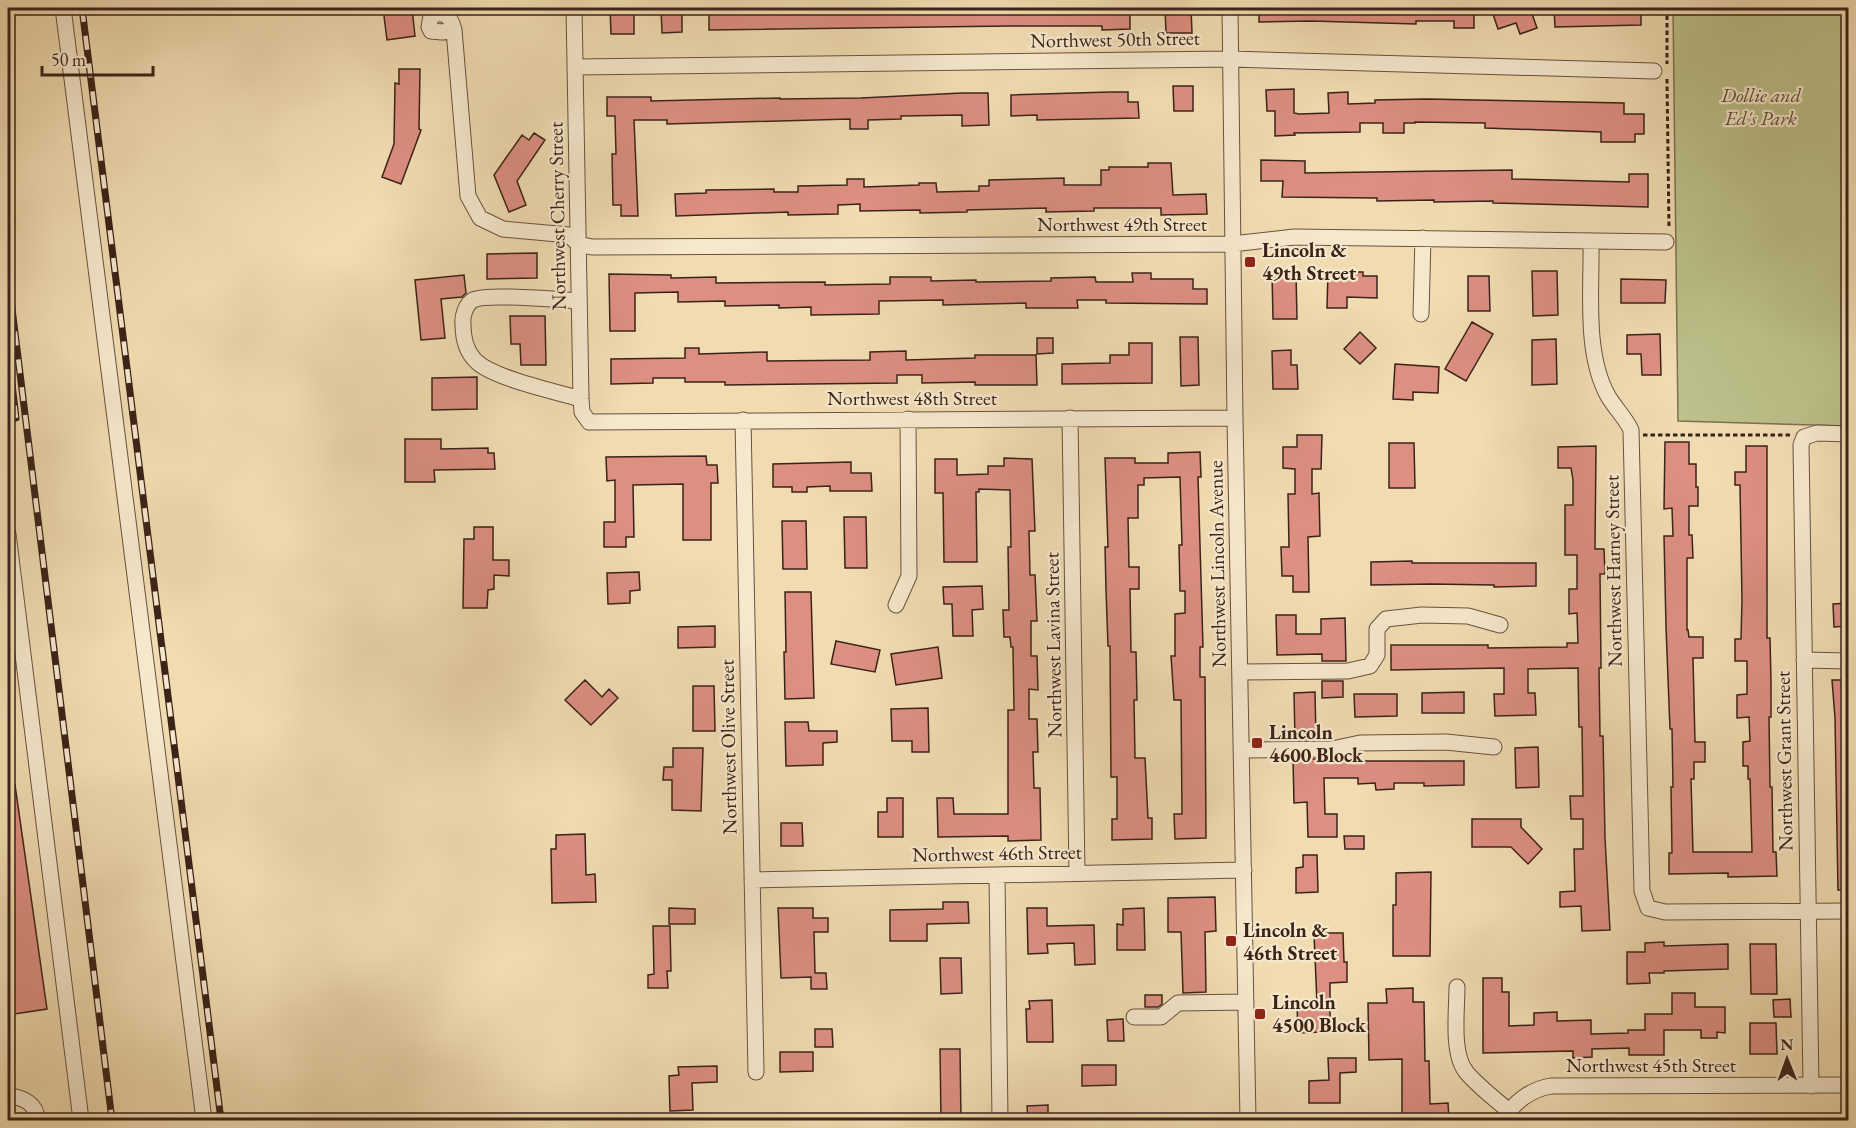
<svg xmlns="http://www.w3.org/2000/svg" width="1856" height="1128" font-family="'EB Garamond',serif">
  <rect width="100%" height="100%" fill="#f1dcb2"/>
  <filter id="stains"><feTurbulence type="fractalNoise" baseFrequency=".00333" numOctaves="4"/><feColorMatrix values="0 0 0 0 .2 0 0 0 0 .09 0 0 0 0 .02 0 0 0 .5 -.17"/></filter>
  <radialGradient id="worn" r=".72"><stop offset=".6" stop-color="#630" stop-opacity="0"/><stop offset="1" stop-color="#630" stop-opacity=".3"/></radialGradient>
  <path fill="#bcc08a" stroke="#7c7251" stroke-width="1.5" d="M1673 8H1848V426L1678 421Z"/>
  <path fill="#dd8f82" stroke="#3b2318" stroke-width="1.5" d="M383 8H412L415 36 387 40Z
    M610 8H634V34H611Z
    M661 8H682V32L662 33Z
    M709 8H1130V29L1102 30V26H1009L709 30Z
    M1165 8H1191L1192 33H1166Z
    M1259 8H1474V28H1454V21H1416V24L1311 21 1259 22Z
    M1491 8H1530L1537 28 1520 34 1516 23 1498 29Z
    M1554 8H1641V25L1555 27Z
    M399 69H420L419 129 421 130 401 184 382 177 394 144 395 83 399 84Z
    M1173 86H1193V111H1174Z
    M1294 89V113L1299 114 1329 113 1328 93 1348 92V104L1375 103V100L1427 99 1624 103V114H1644V134H1635V142H1601V132L1485 128V123L1415 122V123H1404V133H1383V123H1360V132L1294 133 1295 135 1275 136V111H1267L1266 90Z
    M1110 92H1128V102H1138L1139 118 1037 120V115L1011 116V95Z
    M962 93H988L989 125 962 126V115L901 116V119L868 120V129H850V119L667 124V120H634L638 216H621V205H613L612 154H616L615 116H607V97H651V101L780 98V99L861 98Z
    M534 133 545 140 517 181 526 205 509 212 494 175 522 135 529 140Z
    M1261 160 1305 161V173L1512 170V179L1629 182V174H1648V207L1493 203V201L1434 202V200L1377 201V198L1282 197 1283 181H1261Z
    M1148 163H1171L1173 195 1206 194 1207 214 1161 215V208H1094V211L1046 212V208L967 210V212L920 213V210L860 211V204L838 205V214L788 215V212L676 216 675 194 706 193V190L774 189V192H798V186L847 185V179H864V187L919 185V183H936L937 192 979 191V186H989V180L1064 178V185H1101V170H1109V167H1148Z
    M537 253V278L487 279V254Z
    M1532 271H1557L1558 315 1533 316Z
    M1328 272H1363V276H1377V298L1347 297V308H1327Z
    M1132 273H1151V279H1193V289H1207V304L1106 303V300H1077L1078 308H1026V303L943 305V300L879 301V314L811 315V307L779 308V305L725 306V301L678 302V292L635 293V331H610L609 274 671 275V278L716 277V283L825 282V285L890 284V277H931V281L976 280V282L1051 281V278L1095 277 1096 282H1133Z
    M1272 274H1296L1297 319H1273Z
    M464 275 466 293 462 297 441 299 445 338 421 340 415 280Z
    M1468 276H1489L1490 311H1468Z
    M1621 279 1666 280 1665 303H1621Z
    M510 316H545L546 365H521L520 344H511Z
    M1472 322 1493 334 1466 381 1445 369Z
    M1360 332 1376 348 1360 364 1344 349Z
    M1660 334 1661 375H1642L1641 354H1627V335Z
    M1180 337H1198L1199 385 1181 386Z
    M1037 338H1053V353L1037 354Z
    M1556 339 1557 384 1532 385V340Z
    M1129 343H1152V383L1062 384V364L1110 363V355H1129Z
    M685 348H699V354L767 352V361L870 360V352L906 351V360L975 358V355H1036L1037 385H975V382L922 383V375H897V383L725 385V382H685V378H653V383L611 384V359L685 358Z
    M1291 350V365H1297L1298 389H1273L1272 351Z
    M1395 364 1439 367 1438 393 1413 392V400L1393 399Z
    M477 377V409L432 410V378Z
    M1297 435H1322L1321 469H1312V494L1319 493 1320 536 1308 537 1309 592H1293V576H1282L1281 547H1289L1288 494H1295V469L1283 468V447H1297Z
    M405 439H441V449L488 448V453H494L495 469 434 470 435 482H405Z
    M1665 442H1689V464H1696V487H1698V506H1689V535H1692L1693 558H1687V630H1688L1689 637H1703V658H1693L1695 742H1705V762H1694V779H1691L1693 852H1752L1750 779H1748V766H1743V742L1750 741 1749 717 1737 718V695L1747 694V661H1735V639H1741L1742 600 1740 485H1735V472H1746V446H1767V638H1770L1771 683V717H1769L1770 787H1772L1773 852H1776L1777 876 1728 877V873L1669 874V853H1672L1671 787H1673L1672 729H1670L1666 627 1664 536H1673L1672 508 1664 509Z
    M1389 443H1414L1415 488H1389Z
    M1596 446 1595 549H1604L1605 574H1600L1601 668H1599L1600 736H1603L1605 838 1610 930 1582 931 1581 906 1560 907V892L1575 891 1574 849H1583V819H1571L1570 796H1583L1582 727H1579L1578 668 1528 669V693H1535L1536 715 1495 716 1494 694H1504V668L1391 670V645H1488V648L1567 647V643H1578L1577 613 1569 614V589H1577V555H1565V505H1573V480L1571 468H1558V447Z
    M1200 452 1201 477H1198L1203 647H1200V677H1205L1206 838 1175 839 1174 814H1182L1181 700H1174L1171 656H1175V614L1185 613V591H1180L1179 545H1182L1180 477 1144 478V485H1138V518H1128L1129 567H1139V589H1130L1131 652H1136L1137 700H1134L1135 758H1145L1148 818H1152V839L1112 840V819H1117V777H1111L1110 646H1108L1106 590 1105 547H1108L1105 458H1135V463H1168V453Z
    M706 456 707 465H717L718 483H711V540H683V484L633 485 634 537H626V547H604V522H615V480L607 481 606 457Z
    M1004 458 1032 459 1035 531H1029L1030 575H1035L1037 621H1031V656H1037L1038 690 1029 689V719H1037L1038 752H1033L1034 788H1040L1041 840 1008 841V836L938 837 937 798H953L954 814H1008V710H1014L1013 647H1011L1010 637H1004L1003 610H1009L1008 547H1011L1010 490 979 489V492H976L977 562H944L943 493H935V459H957V475L988 474V466H1004Z
    M851 462V473H871L872 491H830V486L807 487V492H792V487H773V464Z
    M844 517H866L867 568H845Z
    M782 521H806L807 569H783Z
    M474 527H493V560H509V576L494 575V589L488 590 487 608H463L464 539H474Z
    M1412 561V563H1536V586L1494 587V585L1431 584 1371 585V562Z
    M639 572 640 590 630 591V603L608 604 607 573Z
    M982 586 983 609 972 610 973 636H953L952 604H944L943 587Z
    M785 592H811L814 698 785 699 784 652H786Z
    M1848 603V626L1834 627 1833 604Z
    M1276 615H1296V634H1321V619L1345 618 1346 661H1322V654L1277 655Z
    M715 626V647L678 648V627Z
    M836 641 880 650 875 672 831 664Z
    M938 647 942 678 896 685 891 654Z
    M585 680 602 697 609 689 618 698 591 725 565 700Z
    M1832 680H1848V890H1838L1835 718Z
    M1322 681H1343V697L1322 698Z
    M693 686H714L715 731H693Z
    M1315 692 1316 739 1295 740 1294 693Z
    M1464 692V713H1422V693Z
    M1354 694H1397V716L1355 717Z
    M928 708 929 752H912V741H892L891 709Z
    M785 722H808L809 731H837V742L823 743V765L786 766Z
    M1538 747 1539 787 1516 788 1515 748Z
    M673 748H703L701 811 672 810V780H663L664 767H673Z
    M1293 759H1323L1339 760V761H1464V785L1424 786V783H1394V789L1376 790 1375 783 1358 784V778H1324L1325 814H1337V837H1308L1307 802 1294 803Z
    M8 785H15L47 1009 8 1015Z
    M887 798H903V837H878V812H887Z
    M1472 819H1521V827L1542 849 1528 864 1511 847H1472Z
    M781 823H802L803 846H781Z
    M585 834 586 875 595 874 596 902 552 903 551 849H556V835Z
    M1344 836H1364V849H1345Z
    M1303 855H1317L1318 892 1296 893V868L1303 867Z
    M1431 872 1430 956H1393V905H1396V873Z
    M1215 897 1216 931 1205 932 1206 992 1183 993 1181 932H1168V898Z
    M943 902H968L969 923 927 924V941H890V910L943 909Z
    M669 908 695 909V924H669Z
    M778 908H813V918H828V932H814L815 973H826L827 989H811V977L781 978Z
    M1027 908H1047V926L1094 925 1095 964 1075 965 1074 943 1047 944 1048 953 1028 954Z
    M1144 908 1145 950H1117V924L1123 925V909Z
    M653 926H670L671 971H667L668 988H648V975L654 974Z
    M1314 933H1343L1344 962H1347V982L1330 983V1025H1320V1032L1298 1033 1297 1004H1317Z
    M1664 942V946L1728 944V969L1664 971V973H1649L1650 983 1627 984V952H1645V943Z
    M1750 944H1776L1777 994H1751Z
    M940 958H961L962 993 941 994Z
    M1483 978H1502V992H1509V1026L1534 1025V1013L1557 1012V1021L1591 1020V1034L1628 1033V1030H1645V1014H1672V993H1695V1007H1725V1033L1717 1032V1038H1701V1030H1664V1055H1629V1048L1592 1049V1057L1573 1058V1051L1483 1053Z
    M1413 988V1002H1424L1425 1061H1429L1430 1104 1448 1103 1449 1120H1402V1059L1369 1060 1368 1003H1387L1386 989Z
    M1145 995H1162V1004L1158 1007H1145Z
    M1790 999 1791 1017H1774L1773 1000Z
    M1052 1000 1053 1042H1027L1026 1009H1030L1029 1001Z
    M1123 1019 1124 1041H1108L1107 1020Z
    M1750 1023H1776L1777 1054H1750Z
    M815 1029H832L833 1047H815Z
    M940 1049H960L961 1120H941Z
    M780 1052H813V1071L780 1072Z
    M1328 1058H1356V1072L1340 1073V1103H1309V1081L1329 1080Z
    M1082 1065H1116V1085L1082 1086Z
    M717 1066V1082L692 1083 693 1110 670 1111 669 1076 679 1075 678 1067Z
    M1048 1105V1120H1028L1027 1106Z"/>
  <g fill="none" stroke-linecap="round" stroke-linejoin="round">
    <g stroke="#68513e" stroke-width="17">
      <path id="minor" d="M63 8 204 1120
        M574 8 581 399 582 412 589 422 1235 418
        M1230 8 1235 418 1248 1120
        M454 30 442 32 431 31 429 27 431 16C445 10 451 17 454 30L468 196 480 218 503 229 569 235 578 244 592 247 1232 244 1294 237 1666 242
        M576 67 1230 59 1654 71
        M1591 241C1592 289 1584 353 1608 396 1615 408 1625 417 1631 430L1642 891 1648 908 1665 912 1848 911
        M579 301C560 300 487 293 473 300 466 304 462 316 463 324 463 338 467 353 477 362 494 378 556 392 581 399
        M1421 314 1423 238
        M1070 418 1077 873
        M743 420 756 1072
        M8 534 81 1120
        M896 605 909 576 908 419
        M1804 660 1848 661
        M1240 672 1348 671 1370 666 1377 655V629L1386 619 1422 615 1468 616 1500 625
        M1241 750 1332 749 1360 743 1446 742 1494 747
        M997 875 1000 1120
        M752 880 1244 870
        M1457 987C1457 1011 1451 1055 1467 1073 1479 1087 1495 1099 1509 1111
        M1134 1017H1161L1178 1003 1246 1002
        M1811 1086 1801 445 1804 437 1817 433 1848 434
        M8 1096C23 1097 37 1104 37 1120
        M1502 1120C1515 1102 1529 1090 1551 1086L1848 1085"/>
    </g>
    <path stroke="#3b2318" stroke-width="3" stroke-dasharray="4.5 3" stroke-linecap="butt" d="M1667 8V64
      M1667 79 1669 229
      M1643 435H1790"/>
    <use href="#minor" stroke="#f6e8cd" stroke-width="15"/>
    <g stroke="#3b2318" stroke-width="7">
      <path id="rail" d="M82 8 221 1120
        M8 276 112 1120
        M8 350 16 418"/>
    </g>
    <use href="#rail" stroke="#f6e8cd" stroke-width="4.5" stroke-dasharray="14" stroke-linecap="butt"/>
  </g>
  <g fill="#8f2418" stroke="#f6e8cd" stroke-width="2">
    <rect x="1244" y="256" width="12" height="12" rx="3"/>
    <rect x="1251" y="737" width="12" height="12" rx="3"/>
    <rect x="1225" y="935" width="12" height="12" rx="3"/>
    <rect x="1254" y="1008" width="12" height="12" rx="3"/>
  </g>
  <g text-anchor="middle" stroke-width="4.5" stroke-linejoin="round" paint-order="stroke">
    <g font-size="20" fill="#3b2318" stroke="#f6e8cd">
      <text transform="translate(1115 39) rotate(-1)" y="7">Northwest 50th Street</text>
      <text transform="translate(557 216) rotate(-91)" y="7">Northwest Cherry Street</text>
      <text x="1122" y="231">Northwest 49th Street</text>
      <text x="912" y="405">Northwest 48th Street</text>
      <text transform="translate(1217 564) rotate(-91)" y="7">Northwest Lincoln Avenue</text>
      <text transform="translate(1613 571) rotate(-91)" y="7">Northwest Harney Street</text>
      <text transform="translate(1053 645) rotate(-91)" y="7">Northwest Lavina Street</text>
      <text transform="translate(728 747) rotate(-91)" y="7">Northwest Olive Street</text>
      <text transform="translate(1784 761) rotate(-91)" y="7">Northwest Grant Street</text>
      <text transform="translate(997 853) rotate(-1)" y="7">Northwest 46th Street</text>
      <text x="1651" y="1072">Northwest 45th Street</text>
    </g>
    <g font-size="20" font-style="italic" fill="#5b4a34" stroke="#f6e8cd">
      <text x="1761" y="102">Dollie and<tspan x="1761" dy="23">Ed's Park</tspan></text>
    </g>
    <g font-size="20" font-weight="bold" fill="#3b2318" stroke="#f6e8cd" text-anchor="start">
      <text x="1262" y="257">Lincoln &amp;<tspan x="1262" dy="23">49th Street</tspan></text>
      <text x="1269" y="739">Lincoln<tspan x="1269" dy="23">4600 Block</tspan></text>
      <text x="1243" y="937">Lincoln &amp;<tspan x="1243" dy="23">46th Street</tspan></text>
      <text x="1272" y="1009">Lincoln<tspan x="1272" dy="23">4500 Block</tspan></text>
    </g>
  </g>
  <rect width="1856" height="1128" fill="none" stroke="#f1dcb2" stroke-width="30"/>
  <rect x="9" y="9" width="1838" height="1110" fill="none" stroke="#3b2318" stroke-width="3"/>
  <rect x="15" y="15" width="1826" height="1098" fill="none" stroke="#3b2318" stroke-width="1.5"/>
  <g transform="translate(1787 1059) rotate(359)" stroke="#f6e8cd" stroke-width="4.5" paint-order="stroke">
  <path d="M0-4.5L10 22L0 15L-10 22Z" fill="#3b2318"/>
  <text y="-9" font-size="16" font-weight="bold" text-anchor="middle" fill="#3b2318">N</text>
  </g>
  <path d="M42 66v9h111v-9" fill="none" stroke="#3b2318" stroke-width="3"/>
  <text x="51" y="66" font-size="18" fill="#3b2318" stroke="#f6e8cd" stroke-width="4.5" paint-order="stroke">50 m</text>
  <rect width="100%" height="100%" filter="url(#stains)"/>
  <rect width="100%" height="100%" fill="url(#worn)"/>
</svg>
